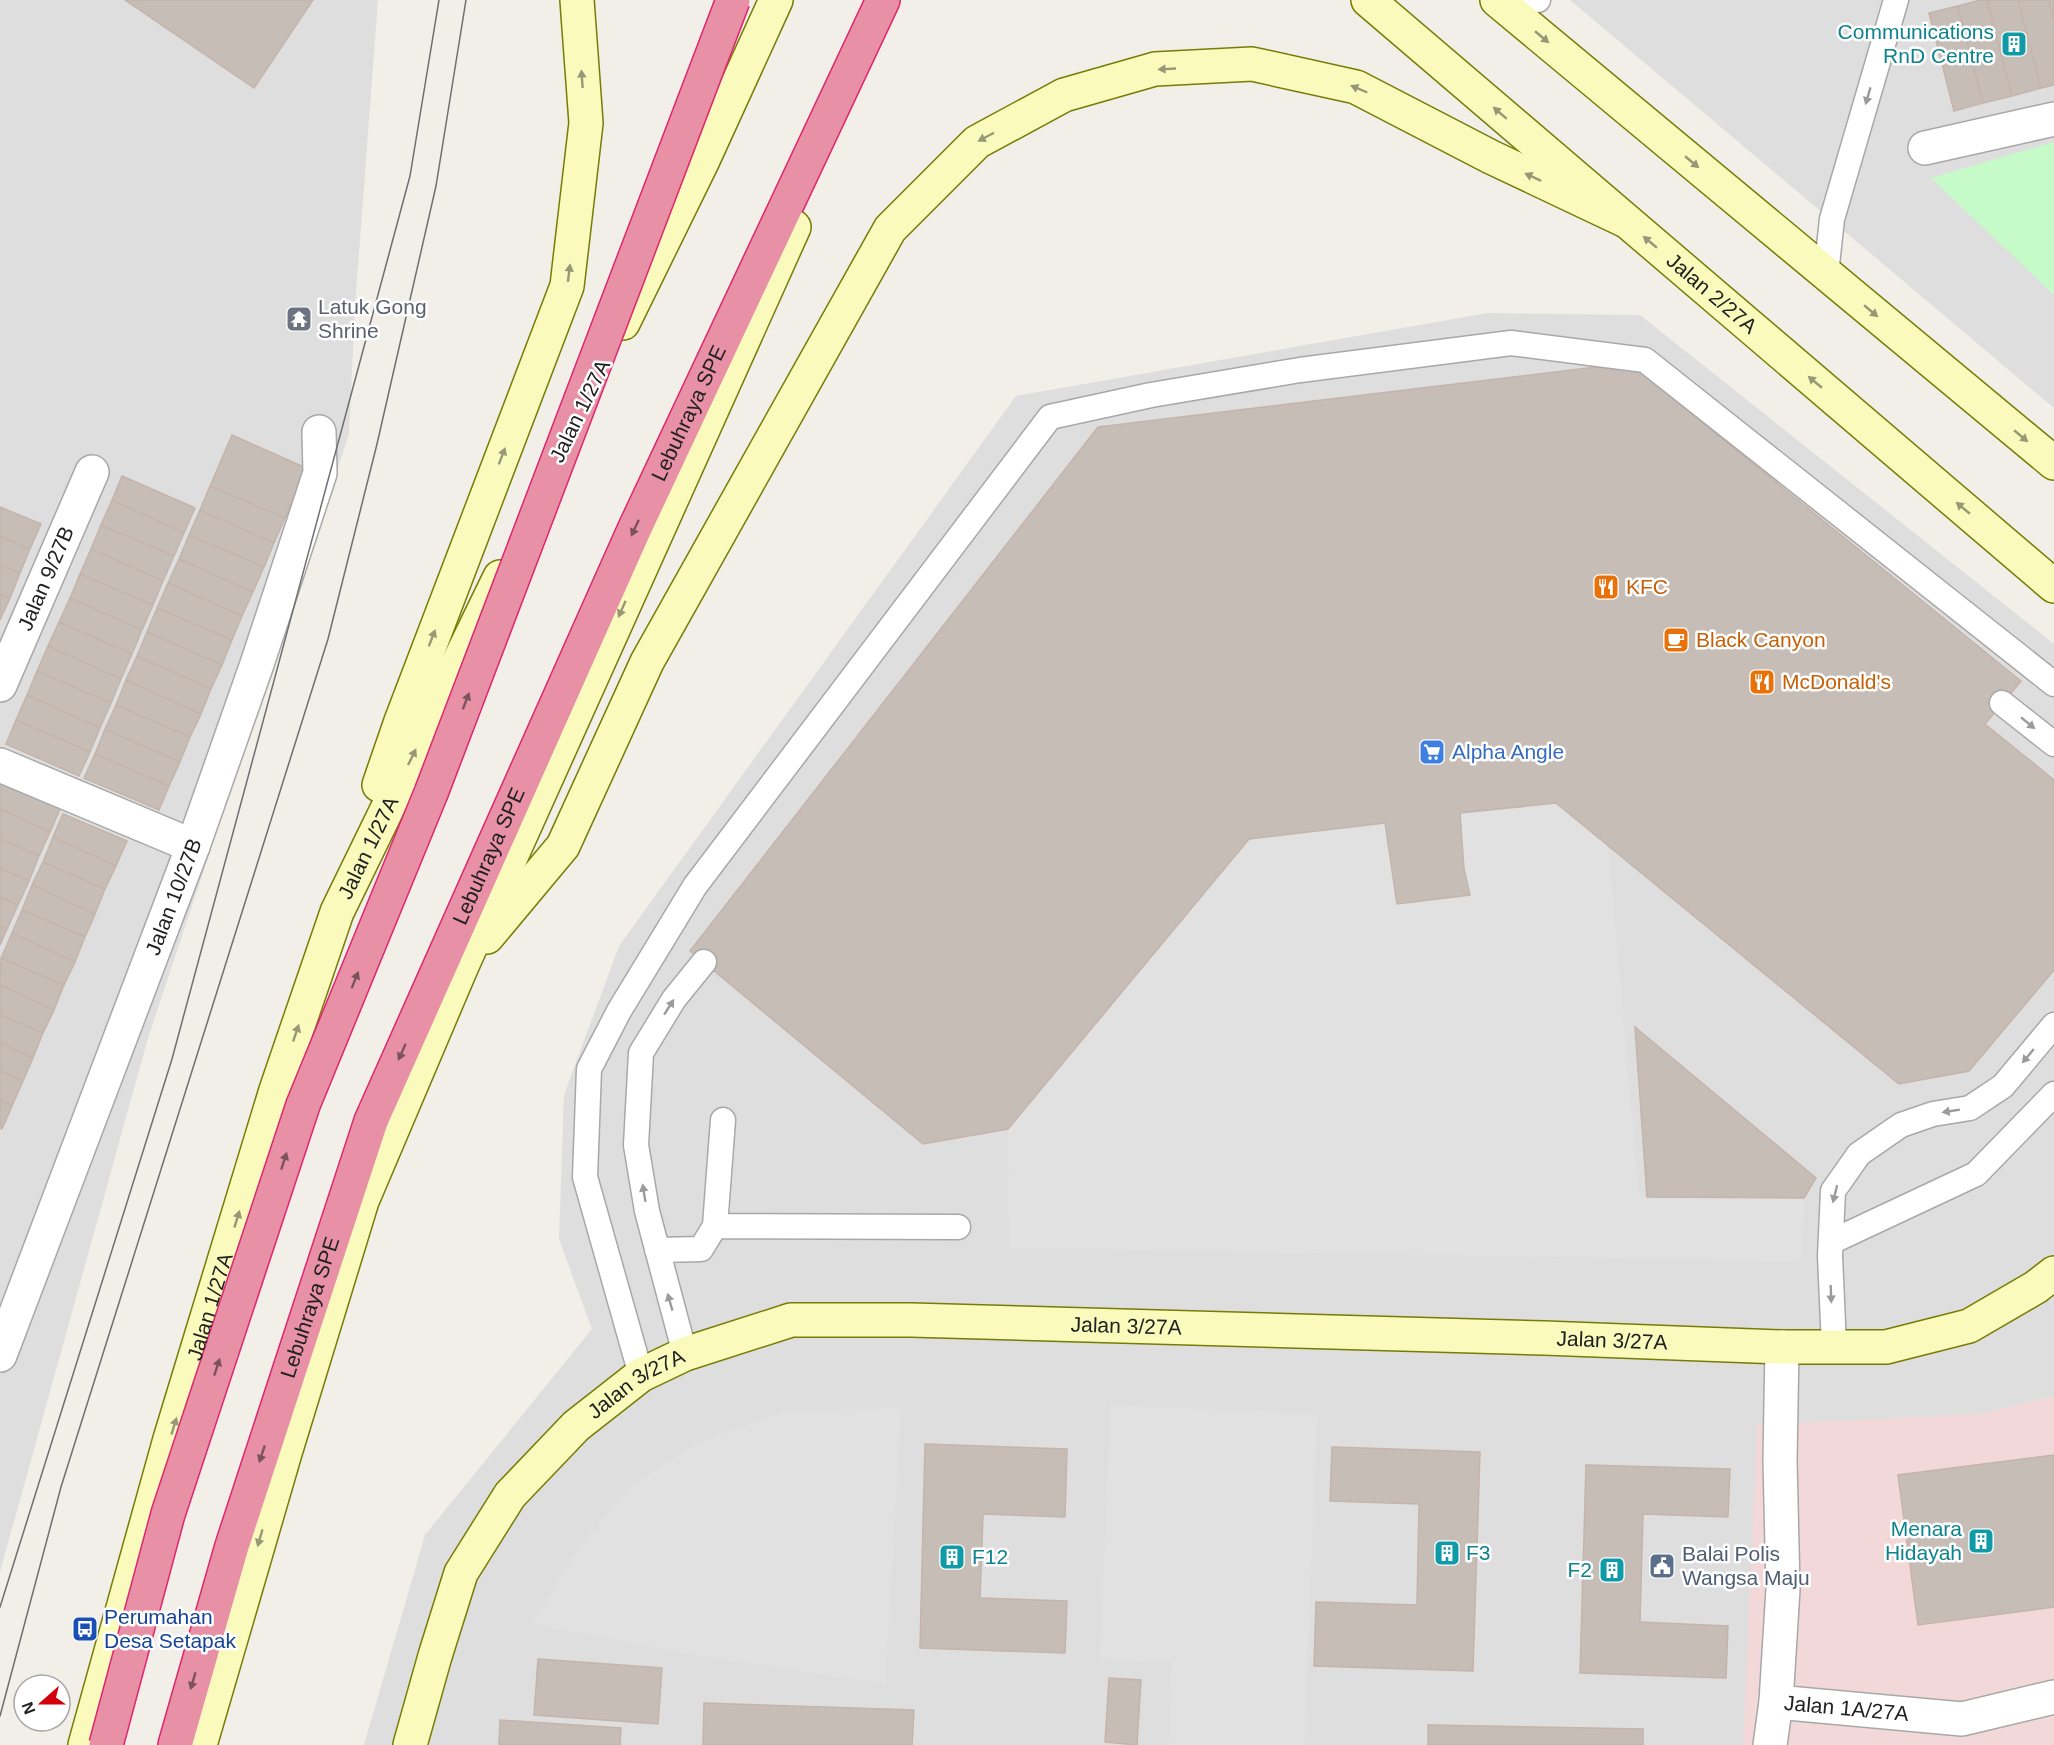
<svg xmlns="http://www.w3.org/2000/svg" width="2054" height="1745" font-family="Arial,sans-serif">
  <rect width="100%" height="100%" fill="#f2eee8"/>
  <path fill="#dfdede" d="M0 0H378L355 306 349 434 148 1038 0 1572Z
    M1570 0H2054V408Z
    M1488 313 1640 315 2054 644V1745H364L425 1535 592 1329 559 1239 564 1095 619 946 1016 396Z"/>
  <path fill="#f2d8d8" d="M2054 1396V1745H1743L1757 1425 1981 1414Z"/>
  <path fill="#c6fac8" d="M2054 142V295L1931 178Z"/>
  <path fill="#e1e1e1" d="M1556 803 1608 845 1639 1196 1804 1198 1802 1261 1009 1248 1008 1129 1249 839 1385 823 1397 904 1470 895 1464 869 1460 813Z
    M1111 1405 1317 1414 1304 1745H1169L1172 1662 1100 1659Z
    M901 1408 885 1684 696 1655 532 1624 578 1548 630 1486 697 1443 786 1411Z"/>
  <path fill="#c7bdb7" stroke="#c4b4aa" stroke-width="1.5" d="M125 0H313L254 88Z
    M1980 0H1987L2012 96 1983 103 1958 6Z
    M1987 0H2018L2041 88 2012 96Z
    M2018 0H2049L2054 21V85L2041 88Z
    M2049 0H2054V21Z
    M1958 6 1983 103 1954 111 1929 13Z
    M1629 363 2021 681 1985 724 2054 780V970L1969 1071 1899 1084 1556 803 1460 813 1464 869 1470 895 1397 904 1385 823 1249 839 1008 1129 923 1144 690 951 1098 427Z
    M232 435 306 468 285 518 210 486Z
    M122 476 195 508 184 533 112 500Z
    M210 486 285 518 274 543 200 510Z
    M112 500 184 533 174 556 101 525Z
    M0 507 41 524 30 549 0 536Z
    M200 510 274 543 264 567 189 535Z
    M101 525 174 556 163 581 91 549Z
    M189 535 264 567 253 592 179 559Z
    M0 536 30 549 20 573 0 565Z
    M91 549 163 581 153 605 80 574Z
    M179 559 253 592 242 616 168 583Z
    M0 565 20 573 10 598 0 594Z
    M80 574 153 605 142 630 70 598Z
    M168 583 242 616 232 640 157 608Z
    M0 594 10 598 0 620Z
    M70 598 142 630 132 654 59 622Z
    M157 608 232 640 222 665 147 632Z
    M59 622 132 654 121 679 48 646Z
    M147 632 222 665 211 689 137 656Z
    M48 646 121 679 111 703 37 671Z
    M137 656 211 689 201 714 126 680Z
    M37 671 111 703 100 728 27 695Z
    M126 680 201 714 190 737 116 705Z
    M27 695 100 728 90 752 16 720Z
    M116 705 190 737 180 762 105 729Z
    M16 720 90 752 79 776 6 744Z
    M105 729 180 762 169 786 95 754Z
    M95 754 169 786 159 810 84 778Z
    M0 781 61 807 50 832 0 809Z
    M0 809 50 832 39 856 0 839Z
    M63 814 127 841 116 866 53 837Z
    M53 837 116 866 105 889 43 862Z
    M0 839 39 856 29 881 0 868Z
    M43 862 105 889 95 914 32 885Z
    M0 868 29 881 18 905 0 897Z
    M32 885 95 914 85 937 22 910Z
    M0 897 18 905 7 929 0 926Z
    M22 910 85 937 75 962 12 933Z
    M0 926 7 929 0 945Z
    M12 933 75 962 64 985 1 958Z
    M1 958 64 985 54 1010 0 985Z
    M0 985 54 1010 43 1033 0 1015Z
    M0 1015 43 1033 33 1058 0 1043Z
    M1635 1027 1816 1178 1804 1198 1647 1197Z
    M0 1043 33 1058 23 1081 0 1071Z
    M0 1071 23 1081 12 1106 0 1100Z
    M0 1100 12 1106 2 1129 0 1128Z
    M925 1444 1067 1449 1065 1517 983 1514 980 1598 1067 1601 1065 1653 920 1648Z
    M1332 1447 1480 1452 1473 1671 1314 1666 1316 1602 1417 1605 1419 1504 1330 1501Z
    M2054 1455V1607L1918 1625 1898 1475Z
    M1586 1465 1730 1469 1728 1517 1643 1514 1640 1622 1728 1626 1726 1678 1580 1673Z
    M538 1659 662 1668 658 1724 534 1715Z
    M1109 1678 1141 1680 1137 1745 1105 1742Z
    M704 1703 914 1710 912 1745H703Z
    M500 1720 621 1728 620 1745H499Z
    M1428 1725 1643 1729V1745H1428Z"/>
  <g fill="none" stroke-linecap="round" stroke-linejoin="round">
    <g stroke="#a8a8a8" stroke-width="27">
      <path id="lane" d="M1505 6 1538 0
        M1826 274 1832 219 1896 0
        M2002 703 2054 744
        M715 1226 958 1227
        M1831 1242 1976 1174 2054 1094
        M657 1250 701 1249 715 1226 723 1120
        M1834 1346 1830 1256 1833 1191 1859 1154 1901 1125 1933 1114 1970 1108 2003 1086 2054 1025
        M685 1354 647 1211 636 1145 641 1053 674 999 704 962
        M641 1375 585 1177 589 1069 619 1011 695 886 1050 417 1151 395 1300 370 1511 343 1645 360 2054 684"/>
    </g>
    <g stroke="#a8a8a8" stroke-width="36">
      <g id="street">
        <path d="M1925 148 2054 119"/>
        <path id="s1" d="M0 685 92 472"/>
        <path d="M0 765 193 846"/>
        <path id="s2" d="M1782 1347 1780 1460 1783 1589 1776 1702 1962 1719 2054 1697"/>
        <path id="s3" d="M0 1355 193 846 257 664 320 473 319 432"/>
        <path d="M1770 1745 1776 1702"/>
      </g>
    </g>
    <g stroke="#767c04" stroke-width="36">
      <g id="secondary">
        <path id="s4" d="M1368 0 2054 586"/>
        <path d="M1497 0 2054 463"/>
        <path d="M623 323 703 160 776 0"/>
        <path d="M379 785 400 724 567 286 586 123 577 0"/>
        <path d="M487 937 563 846 647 662 890 229 977 142 1064 95 1155 69 1252 64 1356 87 1491 157 1624 220"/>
        <path id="s5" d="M85 1745 170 1439 276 1090 337 912 500 577"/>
        <path d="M200 1745 285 1453 362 1201 461 968 794 227"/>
        <path id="s6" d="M410 1745 435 1656 461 1573 510 1495 576 1426 641 1375 685 1354 791 1320H911L1544 1338 1782 1347H1886L1969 1326 2036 1287 2054 1273"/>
      </g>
    </g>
    <g stroke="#dd2770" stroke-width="36">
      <g id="highway">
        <path id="s7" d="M175 1745 232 1546 371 1121 634 530 883 0"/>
      </g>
    </g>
    <use href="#lane" stroke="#fff" stroke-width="24"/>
    <use href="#street" stroke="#fff" stroke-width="33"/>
    <use href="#secondary" stroke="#fafabd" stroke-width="33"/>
    <use href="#highway" stroke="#e890a5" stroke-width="33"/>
    <path stroke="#6f6f6f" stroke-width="1.5" d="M0 1607 172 1059 410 176 439 0
      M0 1716 61 1487 328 639 377 444 436 186 466 0"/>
    <g stroke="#dd2770" stroke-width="36" stroke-linecap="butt">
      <path id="highway-bridge" d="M106 1745 168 1514 303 1105 431 793 733 0"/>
    </g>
    <use href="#highway-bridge" stroke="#e890a5" stroke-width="33"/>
  </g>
  <defs><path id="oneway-solid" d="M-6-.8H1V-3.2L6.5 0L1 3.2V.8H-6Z" transform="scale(1.5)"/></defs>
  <g fill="#989877">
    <use href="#oneway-solid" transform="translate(1542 37) rotate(40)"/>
    <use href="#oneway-solid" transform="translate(1167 69) rotate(177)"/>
    <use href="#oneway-solid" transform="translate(582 79) rotate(-94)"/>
    <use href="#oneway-solid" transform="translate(1359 89) rotate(-157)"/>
    <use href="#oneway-solid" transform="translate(1500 113) rotate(-139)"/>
    <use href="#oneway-solid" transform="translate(986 137) rotate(152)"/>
    <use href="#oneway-solid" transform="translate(1692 162) rotate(40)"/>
    <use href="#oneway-solid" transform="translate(1533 177) rotate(-155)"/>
    <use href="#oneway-solid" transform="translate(1650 242) rotate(-140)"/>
    <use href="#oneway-solid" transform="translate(569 273) rotate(-83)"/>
    <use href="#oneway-solid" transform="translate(1871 311) rotate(40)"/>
    <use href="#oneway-solid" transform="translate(1815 382) rotate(-140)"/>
    <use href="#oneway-solid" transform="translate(2021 436) rotate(40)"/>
    <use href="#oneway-solid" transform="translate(502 456) rotate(-69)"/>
    <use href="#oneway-solid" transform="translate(1963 508) rotate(-140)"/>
    <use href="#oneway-solid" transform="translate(622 609) rotate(114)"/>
    <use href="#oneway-solid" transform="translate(432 638) rotate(-69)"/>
    <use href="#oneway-solid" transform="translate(412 757) rotate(-64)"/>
    <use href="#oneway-solid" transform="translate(296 1033) rotate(-71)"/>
    <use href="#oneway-solid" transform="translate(237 1219) rotate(-73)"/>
    <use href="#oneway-solid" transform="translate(174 1426) rotate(-73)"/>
    <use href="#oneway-solid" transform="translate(260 1538) rotate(106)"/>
  </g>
  <g fill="#9b9b9b">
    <use href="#oneway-solid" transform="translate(1868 96) rotate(106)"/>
    <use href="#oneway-solid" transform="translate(2028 723) rotate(39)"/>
    <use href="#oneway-solid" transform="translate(669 1007) rotate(-57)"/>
    <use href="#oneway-solid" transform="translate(2028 1056) rotate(130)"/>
    <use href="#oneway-solid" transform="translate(1951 1111) rotate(171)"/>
    <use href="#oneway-solid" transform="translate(644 1193) rotate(-99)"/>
    <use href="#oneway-solid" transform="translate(1835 1194) rotate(104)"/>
    <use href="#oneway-solid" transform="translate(1831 1294) rotate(88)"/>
    <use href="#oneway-solid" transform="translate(670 1302) rotate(-106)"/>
  </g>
  <g fill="#7b535c">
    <use href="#oneway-solid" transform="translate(635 528) rotate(115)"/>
    <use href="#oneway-solid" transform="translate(466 701) rotate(-69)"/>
    <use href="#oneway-solid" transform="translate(355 980) rotate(-68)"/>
    <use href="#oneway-solid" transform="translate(402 1052) rotate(114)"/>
    <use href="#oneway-solid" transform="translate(284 1161) rotate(-72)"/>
    <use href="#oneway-solid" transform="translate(217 1367) rotate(-72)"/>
    <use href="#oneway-solid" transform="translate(262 1454) rotate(108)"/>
    <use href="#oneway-solid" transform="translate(193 1681) rotate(106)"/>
  </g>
  <defs>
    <g id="building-square" transform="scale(1.35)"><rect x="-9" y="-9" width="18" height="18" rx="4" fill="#0f9aa8" stroke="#fff"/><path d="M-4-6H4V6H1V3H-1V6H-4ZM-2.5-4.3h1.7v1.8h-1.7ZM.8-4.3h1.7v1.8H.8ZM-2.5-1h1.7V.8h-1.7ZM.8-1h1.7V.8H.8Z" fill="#fff"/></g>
    <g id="temple-square" transform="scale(1.35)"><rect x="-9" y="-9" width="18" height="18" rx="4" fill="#6b7280" stroke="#fff"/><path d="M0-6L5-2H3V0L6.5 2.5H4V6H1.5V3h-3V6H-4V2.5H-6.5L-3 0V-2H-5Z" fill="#fff"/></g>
    <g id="restaurant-square" transform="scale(1.35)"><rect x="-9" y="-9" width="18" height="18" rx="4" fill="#e8710a" stroke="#fff"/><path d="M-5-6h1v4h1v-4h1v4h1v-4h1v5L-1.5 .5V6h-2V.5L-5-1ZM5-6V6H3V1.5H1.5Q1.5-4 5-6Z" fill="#fff"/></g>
    <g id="cafe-square" transform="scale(1.35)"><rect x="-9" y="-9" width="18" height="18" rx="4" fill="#e8710a" stroke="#fff"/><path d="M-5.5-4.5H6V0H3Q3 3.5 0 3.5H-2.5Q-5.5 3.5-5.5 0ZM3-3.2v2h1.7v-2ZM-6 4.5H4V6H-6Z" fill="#fff"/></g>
    <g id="supermarket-square" transform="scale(1.35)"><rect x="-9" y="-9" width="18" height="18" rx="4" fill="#3f7fe0" stroke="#fff"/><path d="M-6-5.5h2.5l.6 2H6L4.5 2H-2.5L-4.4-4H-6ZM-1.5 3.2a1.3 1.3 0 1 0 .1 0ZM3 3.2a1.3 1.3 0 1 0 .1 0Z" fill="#fff"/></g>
    <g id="civic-square" transform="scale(1.35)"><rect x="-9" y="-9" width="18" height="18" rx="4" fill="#5c6f8a" stroke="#fff"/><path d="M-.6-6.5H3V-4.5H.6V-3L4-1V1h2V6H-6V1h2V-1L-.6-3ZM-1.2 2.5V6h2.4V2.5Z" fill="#fff"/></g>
    <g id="bus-square" transform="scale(1.35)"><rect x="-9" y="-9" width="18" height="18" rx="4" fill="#1a4fb4" stroke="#fff"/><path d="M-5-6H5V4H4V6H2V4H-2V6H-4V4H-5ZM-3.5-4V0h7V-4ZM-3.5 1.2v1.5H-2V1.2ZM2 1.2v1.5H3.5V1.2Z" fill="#fff"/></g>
  </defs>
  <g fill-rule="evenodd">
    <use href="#building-square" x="2014" y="44"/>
    <use href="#temple-square" x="299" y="319"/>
    <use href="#restaurant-square" x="1606" y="587"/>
    <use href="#cafe-square" x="1676" y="640"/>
    <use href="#restaurant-square" x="1762" y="682"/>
    <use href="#supermarket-square" x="1432" y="752"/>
    <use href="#building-square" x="1981" y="1541"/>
    <use href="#building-square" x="1447" y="1553"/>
    <use href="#building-square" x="952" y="1557"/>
    <use href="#civic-square" x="1662" y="1566"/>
    <use href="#building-square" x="1612" y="1570"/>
    <use href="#bus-square" x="85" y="1629"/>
  </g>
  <g text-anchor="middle" stroke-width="5" stroke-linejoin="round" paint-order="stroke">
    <g font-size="21" fill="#0d838f" stroke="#fff" text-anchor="end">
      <text x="1994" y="39">Communications<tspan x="1994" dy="24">RnD Centre</tspan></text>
      <text x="1962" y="1536">Menara<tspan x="1962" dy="24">Hidayah</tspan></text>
      <text x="1466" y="1560" text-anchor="start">F3</text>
      <text x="972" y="1564" text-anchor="start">F12</text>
      <text x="1592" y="1577">F2</text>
    </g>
    <g font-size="21" fill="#212121" stroke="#fff">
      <text dy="7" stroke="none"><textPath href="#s4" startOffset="452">Jalan 2/27A</textPath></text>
      <text transform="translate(580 411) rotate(-64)" y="7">Jalan 1/27A</text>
      <text dy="7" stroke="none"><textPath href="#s7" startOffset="1430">Lebuhraya SPE</textPath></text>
      <text dy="7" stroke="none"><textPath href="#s1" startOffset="116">Jalan 9/27B</textPath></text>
      <text dy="7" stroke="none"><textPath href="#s5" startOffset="942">Jalan 1/27A</textPath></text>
      <text dy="7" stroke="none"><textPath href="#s7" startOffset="944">Lebuhraya SPE</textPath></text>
      <text dy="7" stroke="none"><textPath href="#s3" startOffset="490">Jalan 10/27B</textPath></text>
      <text dy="7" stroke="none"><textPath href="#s5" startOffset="456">Jalan 1/27A</textPath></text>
      <text dy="7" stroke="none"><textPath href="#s7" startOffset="458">Lebuhraya SPE</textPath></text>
      <text dy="7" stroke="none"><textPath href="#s6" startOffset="945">Jalan 3/27A</textPath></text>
      <text dy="7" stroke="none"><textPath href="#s6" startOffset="1431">Jalan 3/27A</textPath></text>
      <text dy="7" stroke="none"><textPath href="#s6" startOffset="441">Jalan 3/27A</textPath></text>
      <text dy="7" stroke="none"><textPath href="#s2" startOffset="426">Jalan 1A/27A</textPath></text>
    </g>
    <g font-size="21" fill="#5b616d" stroke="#fff" text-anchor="start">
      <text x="318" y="314">Latuk Gong<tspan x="318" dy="24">Shrine</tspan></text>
    </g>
    <g font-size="21" fill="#c56008" stroke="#fff" text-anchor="start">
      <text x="1626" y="594">KFC</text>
      <text x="1696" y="647">Black Canyon</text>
      <text x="1782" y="689">McDonald's</text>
    </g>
    <g font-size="21" fill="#366cbe" stroke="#fff" text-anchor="start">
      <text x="1452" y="759">Alpha Angle</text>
    </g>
    <g font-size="21" fill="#4e5e75" stroke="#fff" text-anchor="start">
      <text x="1682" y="1561">Balai Polis<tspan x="1682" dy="24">Wangsa Maju</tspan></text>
    </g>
    <g font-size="21" fill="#164399" stroke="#fff" text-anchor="start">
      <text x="104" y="1624">Perumahan<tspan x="104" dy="24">Desa Setapak</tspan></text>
    </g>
  </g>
  <g transform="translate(42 1703) rotate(249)"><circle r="28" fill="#ffffff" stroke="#a6a6a6" stroke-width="1.5"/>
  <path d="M0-4.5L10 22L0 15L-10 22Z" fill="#d3000b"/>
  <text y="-9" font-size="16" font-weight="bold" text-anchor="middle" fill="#212121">N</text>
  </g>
</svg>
